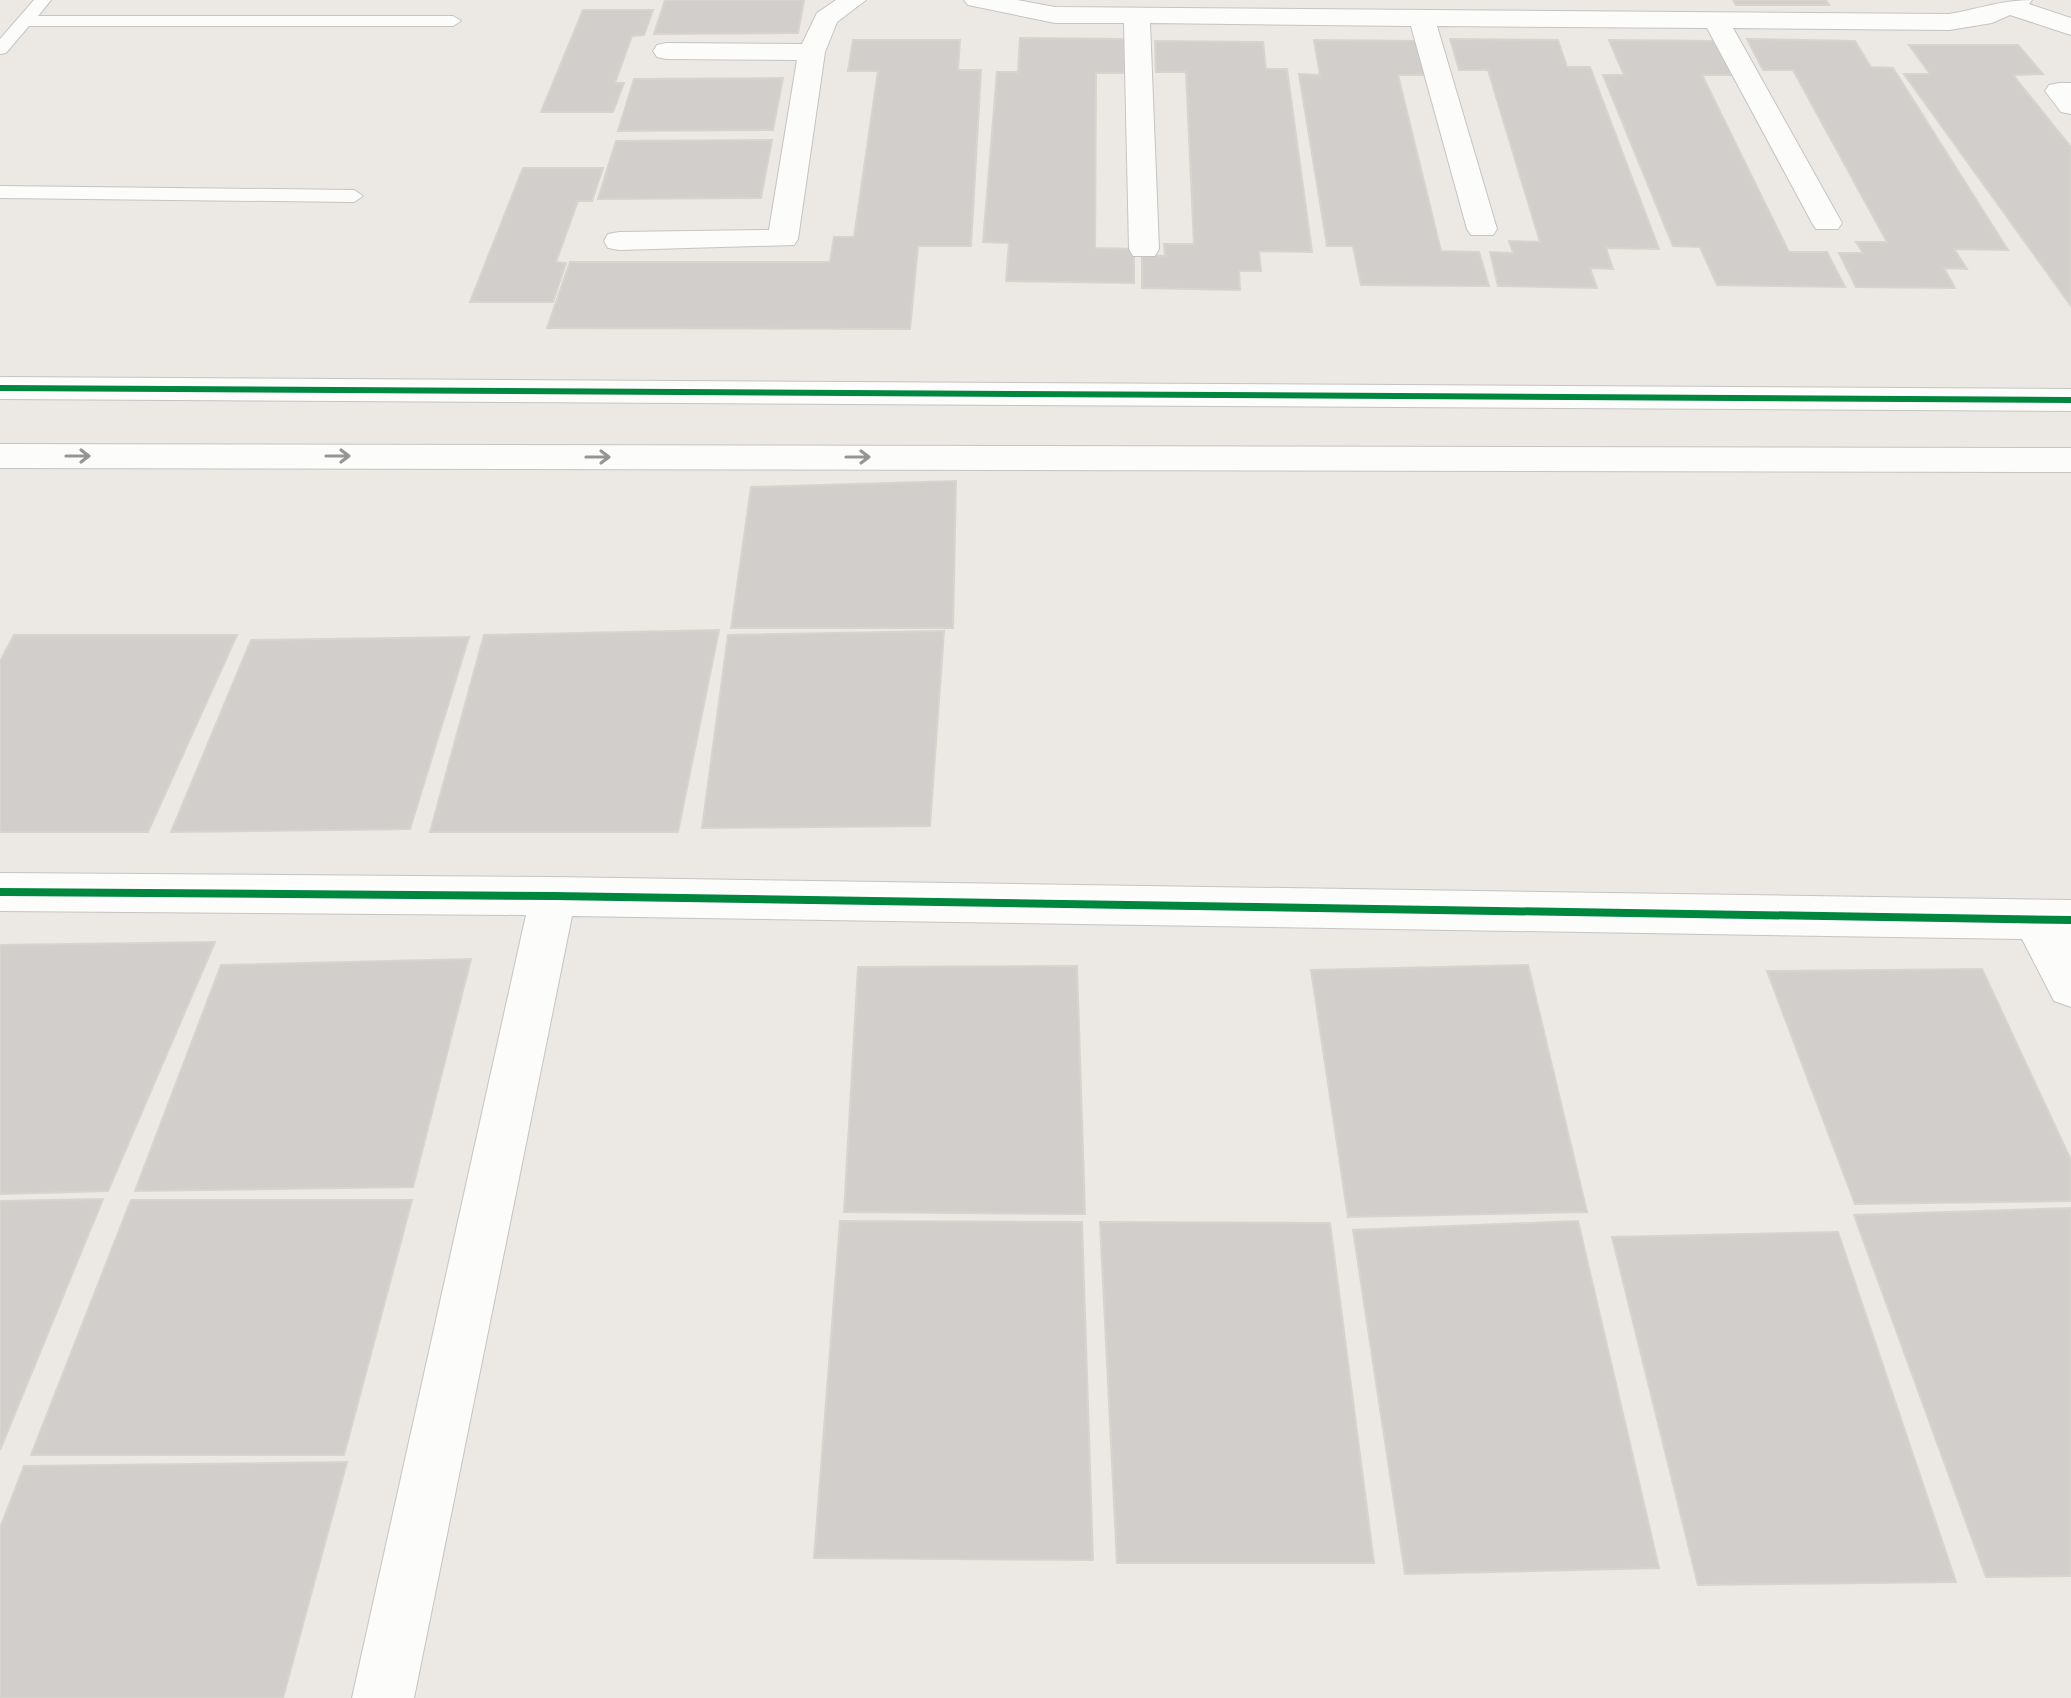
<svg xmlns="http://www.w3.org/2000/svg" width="2071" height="1698" font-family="Inter,sans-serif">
  <rect width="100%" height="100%" fill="#ece8e4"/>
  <path fill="#d1cecb" stroke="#d7d4d0" stroke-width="2" d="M665 0H804L798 33 654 34Z
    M1733 0H1826L1829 5H1736Z
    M583 10H653L644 35 632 36 615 83H624L613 112H541Z
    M1020 38 1124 39 1125 73H1096L1095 248 1134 249V283L1006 281 1009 243 983 242 997 72H1018Z
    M1450 39 1558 40 1567 67H1590L1659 249 1606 248 1613 269 1590 268 1597 288 1498 286 1490 252 1513 253 1509 241 1540 242 1488 70H1459Z
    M1747 39 1855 41 1871 67 1893 68 2008 250 1954 249 1967 269 1944 268 1955 288 1856 287 1839 253H1863L1856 242H1887L1793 70H1763Z
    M853 40H960L958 70H981L971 246H918L910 329 547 328 570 262H830L834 237H854L878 71H848Z
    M1314 40 1418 41 1427 75H1398L1441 251 1479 252 1489 286 1361 285 1353 246H1327L1299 74 1320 75Z
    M1609 40 1714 41 1731 75H1702L1789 252H1827L1845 287 1717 285 1700 247 1673 246 1603 75H1624Z
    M1155 41 1263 42 1266 69H1287L1312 252 1259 251 1261 271H1239L1240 290 1142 288V255L1165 256 1164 244H1194L1186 72H1156Z
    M1909 45H2018L2043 74 2013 75 2071 147V306L1904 74H1930Z
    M783 78 773 130 618 131 634 79Z
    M772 140 761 198 598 199 616 141Z
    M523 168H603L592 201H578L556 262 566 263 553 302H470Z
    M956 481 953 628H731L751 487Z
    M719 630 678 832H430L484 635Z
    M944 631 930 826 702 828 728 635Z
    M14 635H237L148 832H0V661Z
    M469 637 410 829 171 832 251 640Z
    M215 942 108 1191 0 1194V945Z
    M471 959 413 1187 135 1191 221 965Z
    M1528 965 1587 1212 1348 1217 1311 970Z
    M1077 966 1085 1214 844 1212 858 967Z
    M1982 969 2071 1160V1201L1855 1204 1767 971Z
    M103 1199 0 1450V1201Z
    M131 1200H412L344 1455H31Z
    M2071 1208V1576L1986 1577 1854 1215Z
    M840 1221 1082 1222 1093 1560 814 1558Z
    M1578 1221 1659 1568 1405 1574 1353 1230Z
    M1100 1222 1330 1223 1374 1563H1117Z
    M1838 1232 1956 1582 1698 1585 1612 1237Z
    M347 1462 283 1698H0V1528L24 1466Z"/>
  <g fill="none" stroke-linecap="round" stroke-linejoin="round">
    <g stroke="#c5c4c5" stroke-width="2">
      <path id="service" d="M34 0H51L38 16H453L461 21 453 26H29L6 53 0 54V39Z
        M0 186 354 190 363 196 354 202 0 198Z"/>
    </g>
    <g stroke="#c5c4c5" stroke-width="2">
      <path id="minor" d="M836 0H866L837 22 825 52 798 239 794 245 619 250 608 248 604 241 608 234 619 232 769 230 797 60 666 59 657 57 653 51 657 45 666 43 802 44 817 13Z
        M964 0H1017L1055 7 1949 14C1979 9 2001 0 2032 0L2029 4 2071 18V35L2010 15 1992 23 1949 30 1733 28 1842 223 1838 229H1816L1812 223 1707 28 1437 26 1497 229 1493 235H1471L1467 229 1411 26 1150 23 1159 249 1155 256H1133L1129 249 1124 23H1055L968 5Z
        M2059 83H2071V114L2061 112 2045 91 2049 85Z
        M0 377 2071 389V411L0 399Z
        M0 444 2071 448V472L0 468Z
        M0 873 553 877 2071 900V1007L2054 1001 2022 939 572 916 414 1698H352L526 915 0 911Z"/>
    </g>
    <use href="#service" fill="#fcfcfb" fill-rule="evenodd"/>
    <use href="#minor" fill="#fcfcfb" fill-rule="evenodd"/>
    <g stroke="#fff" stroke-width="10">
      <path id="cycleway-far1" d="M0 388 2071 400"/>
    </g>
    <g stroke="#fff" stroke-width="13">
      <path id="cycleway" d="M0 892 553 896 2071 920"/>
    </g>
    <use href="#cycleway-far1" stroke="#00873e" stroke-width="6"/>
    <use href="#cycleway" stroke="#00873e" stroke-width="8"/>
  </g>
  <defs><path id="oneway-shaft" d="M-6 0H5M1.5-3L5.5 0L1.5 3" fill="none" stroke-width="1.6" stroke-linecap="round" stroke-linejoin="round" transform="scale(2)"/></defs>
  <g stroke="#959594">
    <use href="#oneway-shaft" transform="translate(78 456)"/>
    <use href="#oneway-shaft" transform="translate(338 456)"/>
    <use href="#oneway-shaft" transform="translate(598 457)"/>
    <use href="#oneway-shaft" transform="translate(858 457)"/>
  </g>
</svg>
